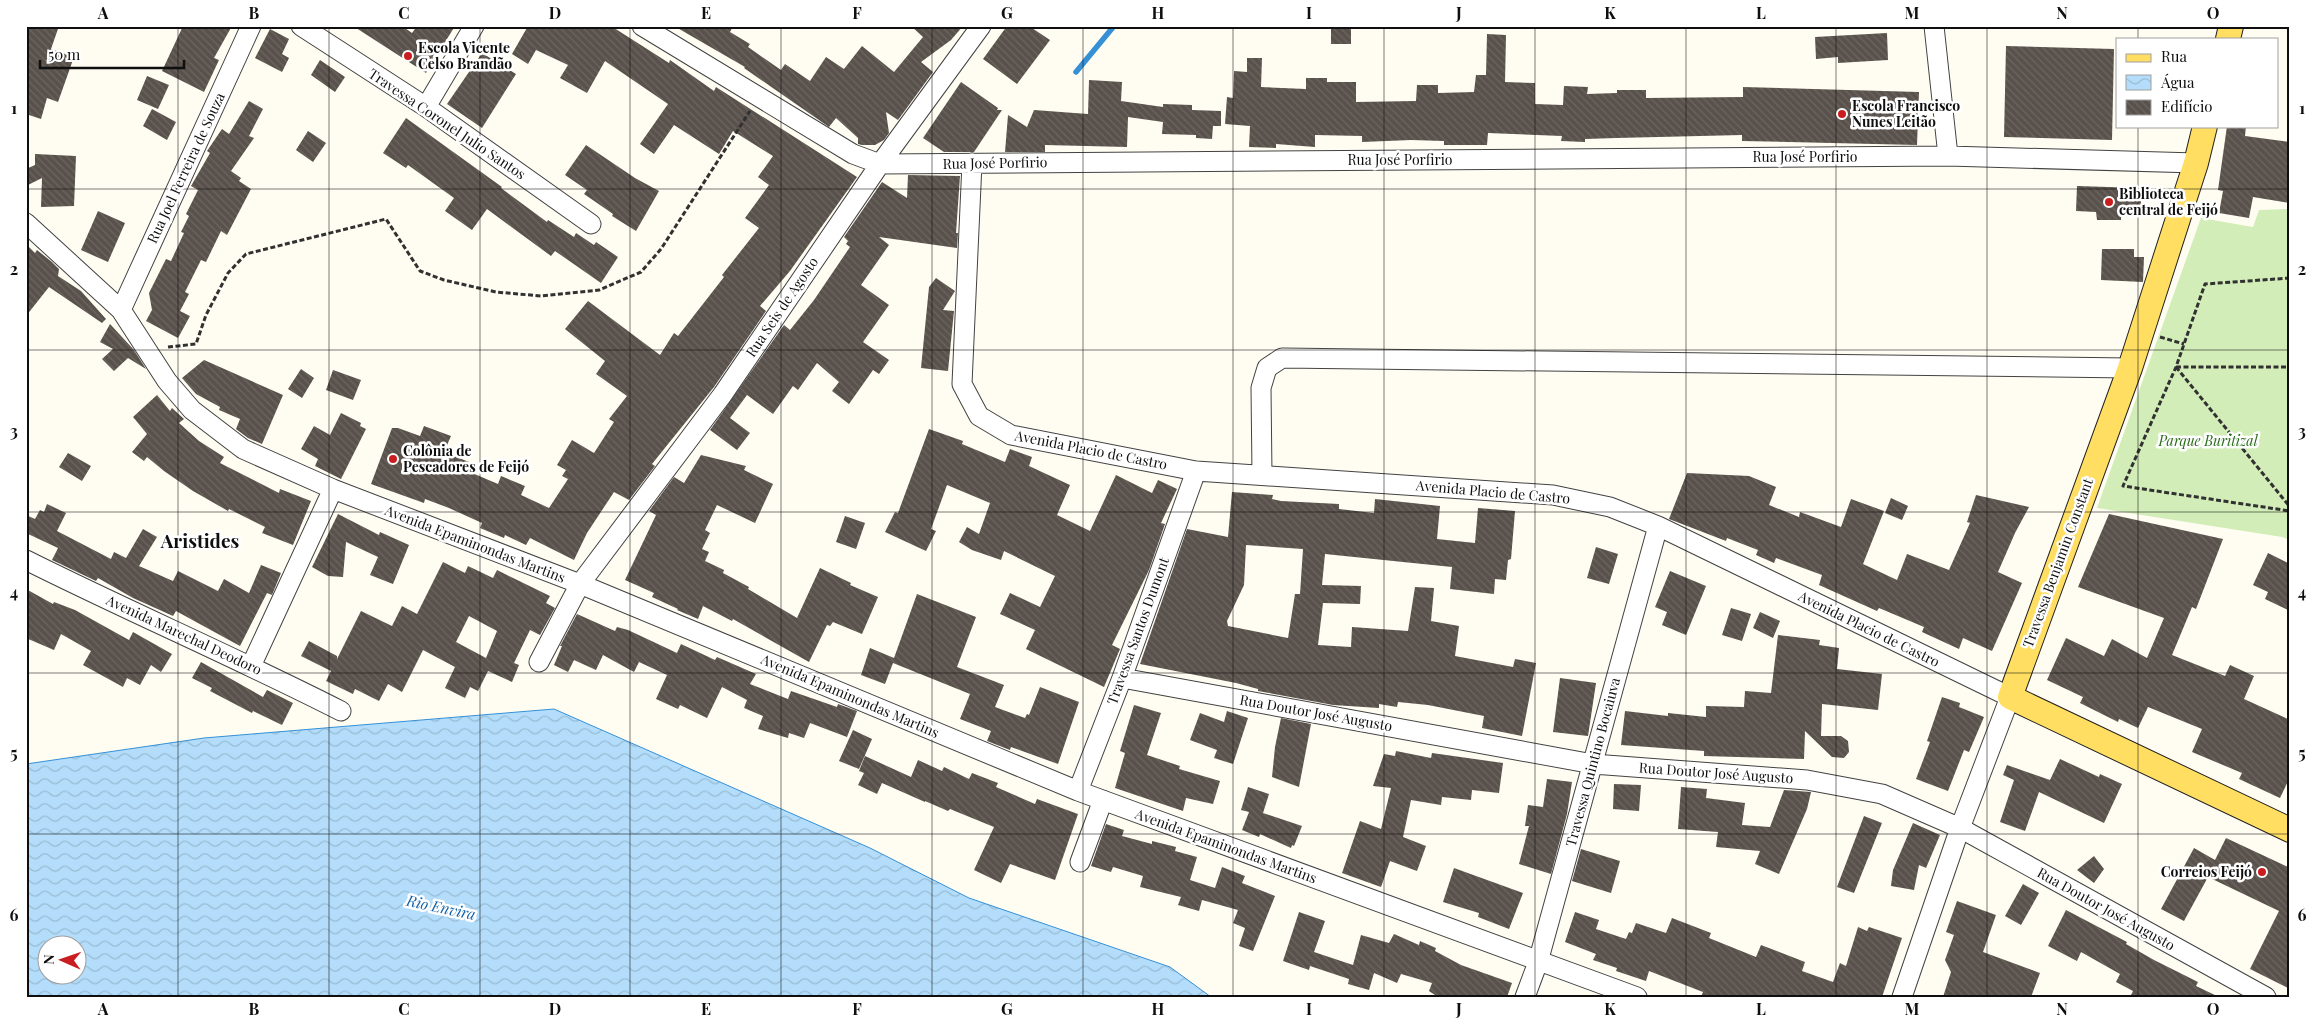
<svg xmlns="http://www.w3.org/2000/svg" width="2316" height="1023" font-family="'Playfair Display',serif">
  <defs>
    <pattern id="water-waves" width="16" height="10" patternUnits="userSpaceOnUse" patternTransform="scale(1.25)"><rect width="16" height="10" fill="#b3ddfa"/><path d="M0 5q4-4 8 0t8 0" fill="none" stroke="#99bcd5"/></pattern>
    <pattern id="building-back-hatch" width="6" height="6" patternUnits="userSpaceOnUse" patternTransform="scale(1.25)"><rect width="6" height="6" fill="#59514b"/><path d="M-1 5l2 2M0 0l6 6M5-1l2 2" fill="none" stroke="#6c6561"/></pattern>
  </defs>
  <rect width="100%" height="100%" fill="#fffdf2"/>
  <path fill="#d2edb8" d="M2290 209V540L2282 537 2097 508 2201 218 2253 227 2259 210Z"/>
  <path fill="url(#water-waves)" stroke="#3590d6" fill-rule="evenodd" d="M554 709 870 848 969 898 1170 967 1211 997H26V764L204 738ZM48 946H78V976H48Z"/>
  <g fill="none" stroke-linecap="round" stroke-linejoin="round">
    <path stroke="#3590d6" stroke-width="5.5" d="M1076 72 1114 26"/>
  </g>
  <path fill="url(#building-back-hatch)" fill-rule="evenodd" d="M30 26H59L51 49 74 57 58 102 47 98 41 119 26 114V37Z
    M183 26H232L214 58 219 60 204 92 162 71Z
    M353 26H402L412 33 417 26H455L426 73Z
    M528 26H611L669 63 670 60 714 91 716 87 857 177 790 271 760 306 766 311 714 387 652 464 655 466 629 500 614 492 587 533 574 560 530 538 526 545 505 535 504 538 480 528 482 523 449 508 425 499 424 503 371 484 392 428H398L420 436 424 426 451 436 444 452 469 462 465 470 498 484 501 476 525 486 521 495 549 508 568 479 562 476 566 470 557 465 572 440 594 453 614 422 609 419 627 396 596 374 605 361 565 329 588 301 660 355 674 333 678 336 724 277 722 275 759 228 745 218 769 185 758 177 773 156 733 131 719 154 674 125 654 154 640 144 668 104 605 61 587 93 560 78 568 65 536 50 528 64 512 54Z
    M674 26H733L730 32 750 44 748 47 781 70 785 64 810 81 826 57 844 69 862 46 894 72 923 37 911 26H963L951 40 921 62 933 72 898 120 886 112 889 133 884 140 875 145H862L858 144V138L836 118 829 127 744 68 745 67Z
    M1007 26H1029L1050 40 1017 84 983 59Z
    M1331 26H1351V44H1331Z
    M270 29 289 39 282 54 289 58 282 72 255 58Z
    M1887 33 1888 60 1838 63V57L1816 59 1815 37Z
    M1487 34 1506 35 1505 82 1535 83V104L1563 105 1564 86 1588 87 1587 94 1617 93V90H1646V98L1743 97V87L1919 92 1917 145 1742 141V135L1616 138 1585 139V142L1561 141 1562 136 1488 133 1487 145H1444V141L1411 140 1362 142V136L1315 135V147L1276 144V148L1249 147 1250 126 1225 124 1227 97 1233 98 1234 71 1247 72V58H1262L1261 87 1306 89V78H1327V82H1356V102L1416 101 1417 85H1438V93L1474 92 1476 75H1486Z
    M2006 46 2114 49 2112 140 2004 137Z
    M482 53 516 74 482 128 447 104Z
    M320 60 345 77 335 92 311 75Z
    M147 76 169 85 158 109 137 100Z
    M1089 80 1122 82 1121 101 1163 107V104L1192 105V110L1221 111V126H1213L1212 139 1196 138V135L1162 134 1163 122 1128 117 1127 147 1045 145V152H1005L1008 115 1027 127 1034 110 1088 114Z
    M961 82 998 108 997 110H1002L974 152H944L923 138Z
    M249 101 263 109 249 136 254 138 231 171 241 178 239 181 251 189 227 235 221 231 206 262 201 260 185 292 189 294 180 311 190 316 178 338 146 321 152 310 149 293 166 259 171 261 184 233 181 232 189 216 186 214 198 190 191 186 210 153 207 151 222 129 229 134Z
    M152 109 176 122 167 140 143 126Z
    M406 118 502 187 501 188 547 222 548 220 574 237 576 233 594 245 596 242 618 257 601 283 555 251 551 256 487 209 472 230 445 211 454 198 408 165 406 168 383 153Z
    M2227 126H2246L2245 136 2290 142V203L2253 197 2249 218 2219 213 2223 191 2218 190Z
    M308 131 326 143 313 162 296 150Z
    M586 145 635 178 659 191 636 231 612 216 613 214 584 194 587 190 565 175Z
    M35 154 76 156 74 206 41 207 42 178 26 186V169L35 165Z
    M908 175 960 176 956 233H958L957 248 879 237 889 245 861 285 889 305 863 342 889 360 879 374 873 370 849 404 832 391 839 382 817 363 798 390 793 386 773 414 747 395 730 418 750 433 737 450 710 430 784 325 790 330 814 300 850 247 846 244 848 241 844 237 882 182 907 198Z
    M2077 186 2141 188V214L2121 213V220H2097L2096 212 2076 211Z
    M98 211 125 223 108 262 81 250Z
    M26 244 35 253 37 250 52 262 59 269 58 276 81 291 106 319 102 323 49 287 26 316Z
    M2102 249H2134V257H2144L2143 282 2101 280Z
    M936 278 955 291 943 310 954 311 948 371 921 368 929 287Z
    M110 324 134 350 146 369 128 358 114 371 102 359 113 349 100 342Z
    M204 360 283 395 262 444 248 438 236 429 240 419 219 410 220 407 196 394 182 378Z
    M301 369 314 378 302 398 288 389Z
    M333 370 361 380 353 400 326 390Z
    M157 395 170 411 172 408 184 419 179 423 199 441 224 457 220 463 279 493 280 489 311 501 293 545 262 533 265 527 229 509 228 511 193 491 164 471 147 457 144 461 132 452 147 434 133 417Z
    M341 413 361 423 360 426 366 429 341 479 315 466 318 459 301 449 314 426 330 435Z
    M929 429 963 441 962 444 1005 462 1010 449 1032 457 1029 466 1070 485 1057 515 1090 531 1116 475 1152 493 1158 480 1177 489 1161 523 1165 524 1149 570 1112 645 1120 649 1104 687 1026 649 1035 630 1000 614 1010 593 1040 607 1055 576 1004 551 1001 560 972 550 959 542 967 527 979 534 990 503 947 485 931 529 936 531 926 551 885 532 895 512 898 513Z
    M68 453 91 466 82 481 59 467Z
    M701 455 746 466 744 470 773 484 755 523 717 505 705 530 710 533 702 549 709 552 705 561 724 570 723 573 749 587 748 589 797 618 820 568 851 583 850 585 878 597 862 634 833 622 830 626 827 625 809 662 733 619 732 621 703 606 698 619 677 610 678 609 652 597 654 593 625 580 656 515 649 511 674 477 684 483Z
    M1687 473 1749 476 1776 487 1769 505 1799 517 1800 512 1841 527 1851 499 1884 511 1863 564 1897 580 1907 554 1949 570 1970 523 1967 522 1976 495 2029 507 2015 533 1998 572 2022 583 1992 651 1963 638 1959 649 1922 632 1924 627 1879 608 1877 611 1819 585 1822 575 1776 558 1774 563 1756 555 1758 550 1727 538 1726 541 1669 519Z
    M1232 492 1273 495 1272 499 1281 501 1339 504V509L1374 513 1375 499 1440 506 1437 539 1475 543 1478 508 1515 511 1511 559 1508 560 1506 580 1495 579 1494 594 1450 589 1452 567 1325 554 1322 585 1361 586 1360 604 1323 603 1318 645 1351 647 1352 627 1408 631 1415 587 1434 588 1431 621 1459 626 1455 656 1513 667 1515 659 1536 663 1522 736 1482 728 1484 716 1428 705 1398 702 1397 707 1379 704V708L1333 705 1258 691V689L1236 683 1140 664 1187 529 1228 537ZM1246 545 1303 549 1300 594H1295L1288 638 1228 626 1227 621 1244 585Z
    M1891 498 1908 506 1902 520 1885 513Z
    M47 504 66 513 57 531 111 559 114 552 126 558 143 529 157 537 139 566 173 581 178 571 218 591 224 579 249 593 261 565 281 573 272 595 267 593 240 646 176 611 173 616 133 598 98 578 96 581 52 560 58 548 26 533V515L35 519 40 510 44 512Z
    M338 514 379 535 380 532 409 545 393 584 370 575 378 557 346 542 343 577 328 576 312 567Z
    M2109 514 2223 539 2196 609 2192 607 2172 655 2225 676 2230 665 2254 676 2244 699 2290 720V777L2280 798 2239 779 2242 773 2192 752 2202 729 2148 707 2138 728 2119 719 2118 722 2080 703 2083 697 2047 680 2066 638 2104 656 2112 639 2147 658 2164 618 2078 587Z
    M845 516 865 523 856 549 836 542Z
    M1596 547 1618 554 1609 584 1587 578Z
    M2268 553 2290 564V611L2265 599 2268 592 2253 585Z
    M443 562 465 573 468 566 493 578 497 570 550 596 546 603 555 608 540 635 530 630 514 663 519 665 512 682 488 671 478 691 470 687 465 698 445 688 455 667 423 650 402 692 388 684 379 701 355 689 353 694 326 681 331 671 301 656 309 641 337 656V659L361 611 392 626 402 606 417 614ZM469 616 497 631 486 658 456 642Z
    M1670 571 1706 586 1686 635 1662 625 1667 612 1655 607Z
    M26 589 53 604 54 602 75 610 129 640 133 632 172 654 161 672 151 665 140 685 127 678 123 687 83 665 91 651 61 634 54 650 26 638Z
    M917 594 976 617 957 667 1004 685 995 707 1025 718 1027 714 1029 715 1040 687 1079 702 1058 764 1011 747 1010 750 987 741 991 731 960 719 970 694 893 663 885 684 861 675 870 648 894 658Z
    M1731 608 1751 614 1742 641 1722 635Z
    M1760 612 1780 621 1773 638 1753 628Z
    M577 614 615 631 617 627 628 630 677 653 681 644 715 660 717 657 756 674 750 684 788 699 791 691 837 707 838 704 857 711 847 737 810 723 804 738 789 733 788 738 758 729 763 716 744 708 747 700 722 687 707 718 680 705 678 709 656 699 667 675 639 662 634 672 603 655 596 670 574 660 568 672 554 665 562 646H560Z
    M1778 635 1820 640 1819 645 1839 648 1837 669 1882 674 1878 710 1822 704 1821 736H1841L1848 741 1849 752 1844 758 1832 757 1805 731 1804 759 1704 756V751L1621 745 1625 711 1668 716V713L1706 717V706L1744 707 1745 691 1771 693Z
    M201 662 263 697 267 690 293 703 282 725 253 711 252 713 210 691 212 688 192 678Z
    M1560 678 1596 683 1588 736 1553 732Z
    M1942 697 1960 703 1959 707 1984 717 1969 752 1964 750 1948 791 1916 779 1930 742 1927 741Z
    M1134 705 1161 713 1147 755 1180 766 1179 769 1220 781 1213 804 1186 798 1183 811 1115 788 1125 753 1120 751Z
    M1227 711 1248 718 1233 764 1214 758 1217 750 1190 740 1200 713 1224 722Z
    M1281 718 1311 724 1299 787 1272 777 1275 747Z
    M853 730 872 739 859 769 839 761Z
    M1396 751 1431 758 1432 753 1503 763 1499 793 1472 790 1471 800 1442 797 1441 805 1411 800 1403 837 1426 846 1417 871 1390 861 1381 887 1342 873 1360 821 1381 829 1391 788 1373 786 1384 754 1395 756Z
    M865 756 911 777 918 760 942 771 944 767 969 779 972 773 998 783 996 787 1035 804 1037 799 1078 814 1055 880 1010 864 1001 883 974 870 994 827 950 809 948 811 925 801V802L882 783 877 794 858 785 864 773 859 771Z
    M2060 759 2099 777 2100 774 2122 784 2104 823 2039 792 2025 831 2000 822 2014 780 2003 775 2007 765 2050 780Z
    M1547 779 1572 782 1567 814 1551 874 1519 864 1529 826H1525L1528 805 1543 807Z
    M1614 784 1641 785 1639 811 1613 809Z
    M1248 787 1269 794 1263 813 1302 826 1294 846 1292 845 1291 848 1260 834 1259 837 1242 830 1249 812 1241 810Z
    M1681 787 1707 789 1706 798 1745 803 1742 825 1770 827 1784 790 1811 792 1807 809 1779 874 1755 864 1760 851 1716 847 1718 832 1678 829Z
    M1864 816 1882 823 1854 893 1837 887Z
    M1913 823 1940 835 1926 868 1919 865 1914 890 1891 886 1893 870Z
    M1106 824 1124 830 1122 836 1152 844V841L1176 847 1175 851 1197 857 1190 880 1215 888 1222 867 1245 876 1242 883 1275 896 1253 951 1239 946 1245 928 1233 923 1238 910 1202 900 1199 911 1178 905 1181 897 1140 887 1143 876 1113 867 1111 872 1091 866Z
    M2226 838 2290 868V989L2250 969 2279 911 2208 877 2184 921 2161 909 2194 848 2215 860Z
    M1581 849 1620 861 1611 893 1572 881Z
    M2094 856 2104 869 2094 883 2077 870Z
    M1454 868 1523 893 1509 929 1478 917 1479 913 1443 902Z
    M2023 884 2039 893 2021 925 2005 916Z
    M1957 901 1996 915 1983 952 2040 973 2031 997H1943L1951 972 1945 960 1954 935 1946 932Z
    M2066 910 2127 942 2126 944 2154 960 2198 982 2196 986 2219 997H2130L2133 991 2116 982 2120 974 2081 952 2077 961 2048 946Z
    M1299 912 1325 921 1314 952 1353 965 1361 935 1389 943 1394 934 1419 945 1420 941 1436 948 1435 951 1461 965 1512 983 1507 997H1438L1429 991 1432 983 1401 974 1397 983 1374 973 1369 990 1348 984 1349 979 1310 966 1309 970 1283 961Z
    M1575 912 1599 920 1596 929 1626 939 1629 932 1632 933 1636 923 1666 933 1672 918 1711 933 1709 938 1756 957 1761 945 1805 962 1802 971 1833 982 1840 963 1846 966 1858 927 1867 931 1869 927 1902 938 1882 997H1701L1703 992 1649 971 1646 981 1616 971 1617 968 1593 960 1596 954 1565 942Z"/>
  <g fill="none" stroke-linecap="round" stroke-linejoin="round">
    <g stroke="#424242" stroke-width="21">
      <path id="minor" d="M301 26 426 107 591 224
        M642 26 853 154 880 164 1948 156 2196 163
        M1934 26 1948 156
        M426 107 474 26
        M972 163 962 384 979 416 1011 435 1196 471 1553 495 1610 507 1658 526 2010 697 1960 828 1902 997
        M26 223 121 310 167 381 192 410 243 449 333 489 580 584 1078 791 1637 997
        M121 310 251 26
        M1262 475 1261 388 1267 368 1282 358 2130 368
        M26 560C130 612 237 658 341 711
        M539 662 580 584 723 394 880 164 981 26
        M251 666 333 489
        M1122 678 1593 764 1807 780 1882 794 1960 828 2266 997
        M1078 791 1122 678 1196 471
        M1080 862 1103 800
        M1525 997 1538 962 1658 526"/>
    </g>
    <g stroke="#202020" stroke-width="26">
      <path id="major" d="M2228 39 2231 26
        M2205 126 2196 163 2130 368 2010 697 2290 830"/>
    </g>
    <path stroke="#313131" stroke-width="3" stroke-dasharray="5 2.5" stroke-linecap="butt" d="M2290 278 2205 284 2176 367 2123 486 2290 511
      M2160 337 2184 344
      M168 347 196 344 206 315 228 273 246 254 386 219 420 271 444 280 496 292 541 296 599 290 641 272 661 249 750 111
      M2176 367 2290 507
      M2176 367H2290"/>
    <use href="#minor" stroke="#fff" stroke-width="19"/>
    <use href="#major" stroke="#ffde62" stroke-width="24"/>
  </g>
  <path fill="none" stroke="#0f0f0f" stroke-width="1" stroke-opacity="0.55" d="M178 26V997M329 26V997M480 26V997M630 26V997M781 26V997M932 26V997M1083 26V997M1233 26V997M1384 26V997M1535 26V997M1686 26V997M1836 26V997M1987 26V997M2138 26V39M2138 126V997M26 189H2290M26 350H2290M26 512H2290M26 673H2290M26 834H2290"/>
  <g fill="#ca1d20" stroke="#fff" stroke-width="2">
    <circle cx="408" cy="56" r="5"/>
    <circle cx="1842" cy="114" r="5"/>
    <circle cx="2109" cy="202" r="5"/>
    <circle cx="393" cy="459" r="5"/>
    <circle cx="2262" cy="872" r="5"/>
  </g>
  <g text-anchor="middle" stroke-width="5" stroke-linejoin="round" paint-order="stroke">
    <g font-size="14" font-weight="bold" fill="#0f0f0f" stroke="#fff" text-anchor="start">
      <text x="418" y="53">Escola Vicente<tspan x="418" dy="16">Celso Brandão</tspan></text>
      <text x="1852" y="111">Escola Francisco<tspan x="1852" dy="16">Nunes Leitão</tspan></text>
      <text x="2119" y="199">Biblioteca<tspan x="2119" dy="16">central de Feijó</tspan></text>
      <text x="403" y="456">Colônia de<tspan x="403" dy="16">Pescadores de Feijó</tspan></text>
      <text x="2252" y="877" text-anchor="end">Correios Feijó</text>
    </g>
    <g font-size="14" fill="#0f0f0f" stroke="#fff">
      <text transform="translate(447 124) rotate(34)" y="5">Travessa Coronel Julio Santos</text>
      <text x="1805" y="162">Rua José Porfirio</text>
      <text x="1400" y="165">Rua José Porfirio</text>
      <text transform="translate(995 163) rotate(-1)" y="5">Rua José Porfirio</text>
      <text transform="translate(186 168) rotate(-65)" y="5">Rua Joel Ferreira de Souza</text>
      <text transform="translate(782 307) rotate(-56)" y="5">Rua Seis de Agosto</text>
      <text transform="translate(1091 450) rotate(11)" y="5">Avenida Placio de Castro</text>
      <text transform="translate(1493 492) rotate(5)" y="5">Avenida Placio de Castro</text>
      <text transform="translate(475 544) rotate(21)" y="5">Avenida Epaminondas Martins</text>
      <text transform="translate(2058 563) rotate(-70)" y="5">Travessa Benjamin Constant</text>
      <text transform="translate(1869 629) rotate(26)" y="5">Avenida Placio de Castro</text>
      <text transform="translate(1138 631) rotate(-70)" y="5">Travessa Santos Dumont</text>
      <text transform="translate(184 635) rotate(25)" y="5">Avenida Marechal Deodoro</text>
      <text transform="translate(850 696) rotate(23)" y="5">Avenida Epaminondas Martins</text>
      <text transform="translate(1316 713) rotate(10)" y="5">Rua Doutor José Augusto</text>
      <text transform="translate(1593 762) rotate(-75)" y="5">Travessa Quintino Bocaiuva</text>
      <text transform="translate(1716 773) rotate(4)" y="5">Rua Doutor José Augusto</text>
      <text transform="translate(1226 846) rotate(20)" y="5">Avenida Epaminondas Martins</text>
      <text transform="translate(2106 909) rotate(29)" y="5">Rua Doutor José Augusto</text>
    </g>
    <g font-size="14" font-style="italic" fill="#296c1a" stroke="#fff">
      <text x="2208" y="446">Parque Buritizal</text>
    </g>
    <g font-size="15" font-style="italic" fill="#0f61ab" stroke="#fff">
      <text transform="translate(441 908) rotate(12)" y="5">Rio Envira</text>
    </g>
    <g font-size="19" font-weight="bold" fill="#0f0f0f" stroke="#fff">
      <text x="200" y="548">Aristides</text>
    </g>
  </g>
  <rect width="2316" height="1023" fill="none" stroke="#ffffff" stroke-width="55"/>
  <rect x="2116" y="38" width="162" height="90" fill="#ffffff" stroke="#9f9f9f"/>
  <rect x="2126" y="54" width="25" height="8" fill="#ffde62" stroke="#9f9f9f"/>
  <text x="2161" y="62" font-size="15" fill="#0f0f0f">Rua</text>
  <rect x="2126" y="75" width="25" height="15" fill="url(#water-waves)" stroke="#9f9f9f"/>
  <text x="2161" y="88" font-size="15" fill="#0f0f0f">Água</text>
  <rect x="2126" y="100" width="25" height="15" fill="url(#building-back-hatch)" stroke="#9f9f9f"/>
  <text x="2161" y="112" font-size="15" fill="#0f0f0f">Edifício</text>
  <g transform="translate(62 960) rotate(272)"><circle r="24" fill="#ffffff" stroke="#9f9f9f"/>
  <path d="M0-4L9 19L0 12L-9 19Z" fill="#ca1d20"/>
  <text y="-8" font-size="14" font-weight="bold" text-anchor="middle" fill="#0f0f0f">N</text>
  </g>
  <path d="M40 60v8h144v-8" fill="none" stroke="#0f0f0f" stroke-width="2.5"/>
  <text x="48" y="60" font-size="15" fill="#0f0f0f" stroke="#ffffff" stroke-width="4" paint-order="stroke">50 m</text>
  <rect x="28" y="28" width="2260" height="968" fill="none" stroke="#0f0f0f" stroke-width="2"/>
  <g font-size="16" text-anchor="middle" font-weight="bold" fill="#0f0f0f">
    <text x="103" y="19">A</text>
    <text x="254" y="19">B</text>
    <text x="404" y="19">C</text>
    <text x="555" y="19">D</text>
    <text x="706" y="19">E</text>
    <text x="857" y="19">F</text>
    <text x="1007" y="19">G</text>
    <text x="1158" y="19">H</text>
    <text x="1309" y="19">I</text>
    <text x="1459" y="19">J</text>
    <text x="1610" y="19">K</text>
    <text x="1761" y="19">L</text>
    <text x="1912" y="19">M</text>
    <text x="2062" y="19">N</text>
    <text x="2213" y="19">O</text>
    <text x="14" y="114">1</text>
    <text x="2302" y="114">1</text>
    <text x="14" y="275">2</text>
    <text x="2302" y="275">2</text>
    <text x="14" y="437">3</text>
    <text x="2302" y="437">3</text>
    <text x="14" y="598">4</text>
    <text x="2302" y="598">4</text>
    <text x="14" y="759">5</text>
    <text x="2302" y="759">5</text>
    <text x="14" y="921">6</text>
    <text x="2302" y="921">6</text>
    <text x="103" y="1015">A</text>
    <text x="254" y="1015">B</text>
    <text x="404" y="1015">C</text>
    <text x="555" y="1015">D</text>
    <text x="706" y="1015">E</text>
    <text x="857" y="1015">F</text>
    <text x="1007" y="1015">G</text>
    <text x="1158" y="1015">H</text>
    <text x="1309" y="1015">I</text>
    <text x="1459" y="1015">J</text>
    <text x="1610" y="1015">K</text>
    <text x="1761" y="1015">L</text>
    <text x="1912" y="1015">M</text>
    <text x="2062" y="1015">N</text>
    <text x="2213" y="1015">O</text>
  </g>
</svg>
